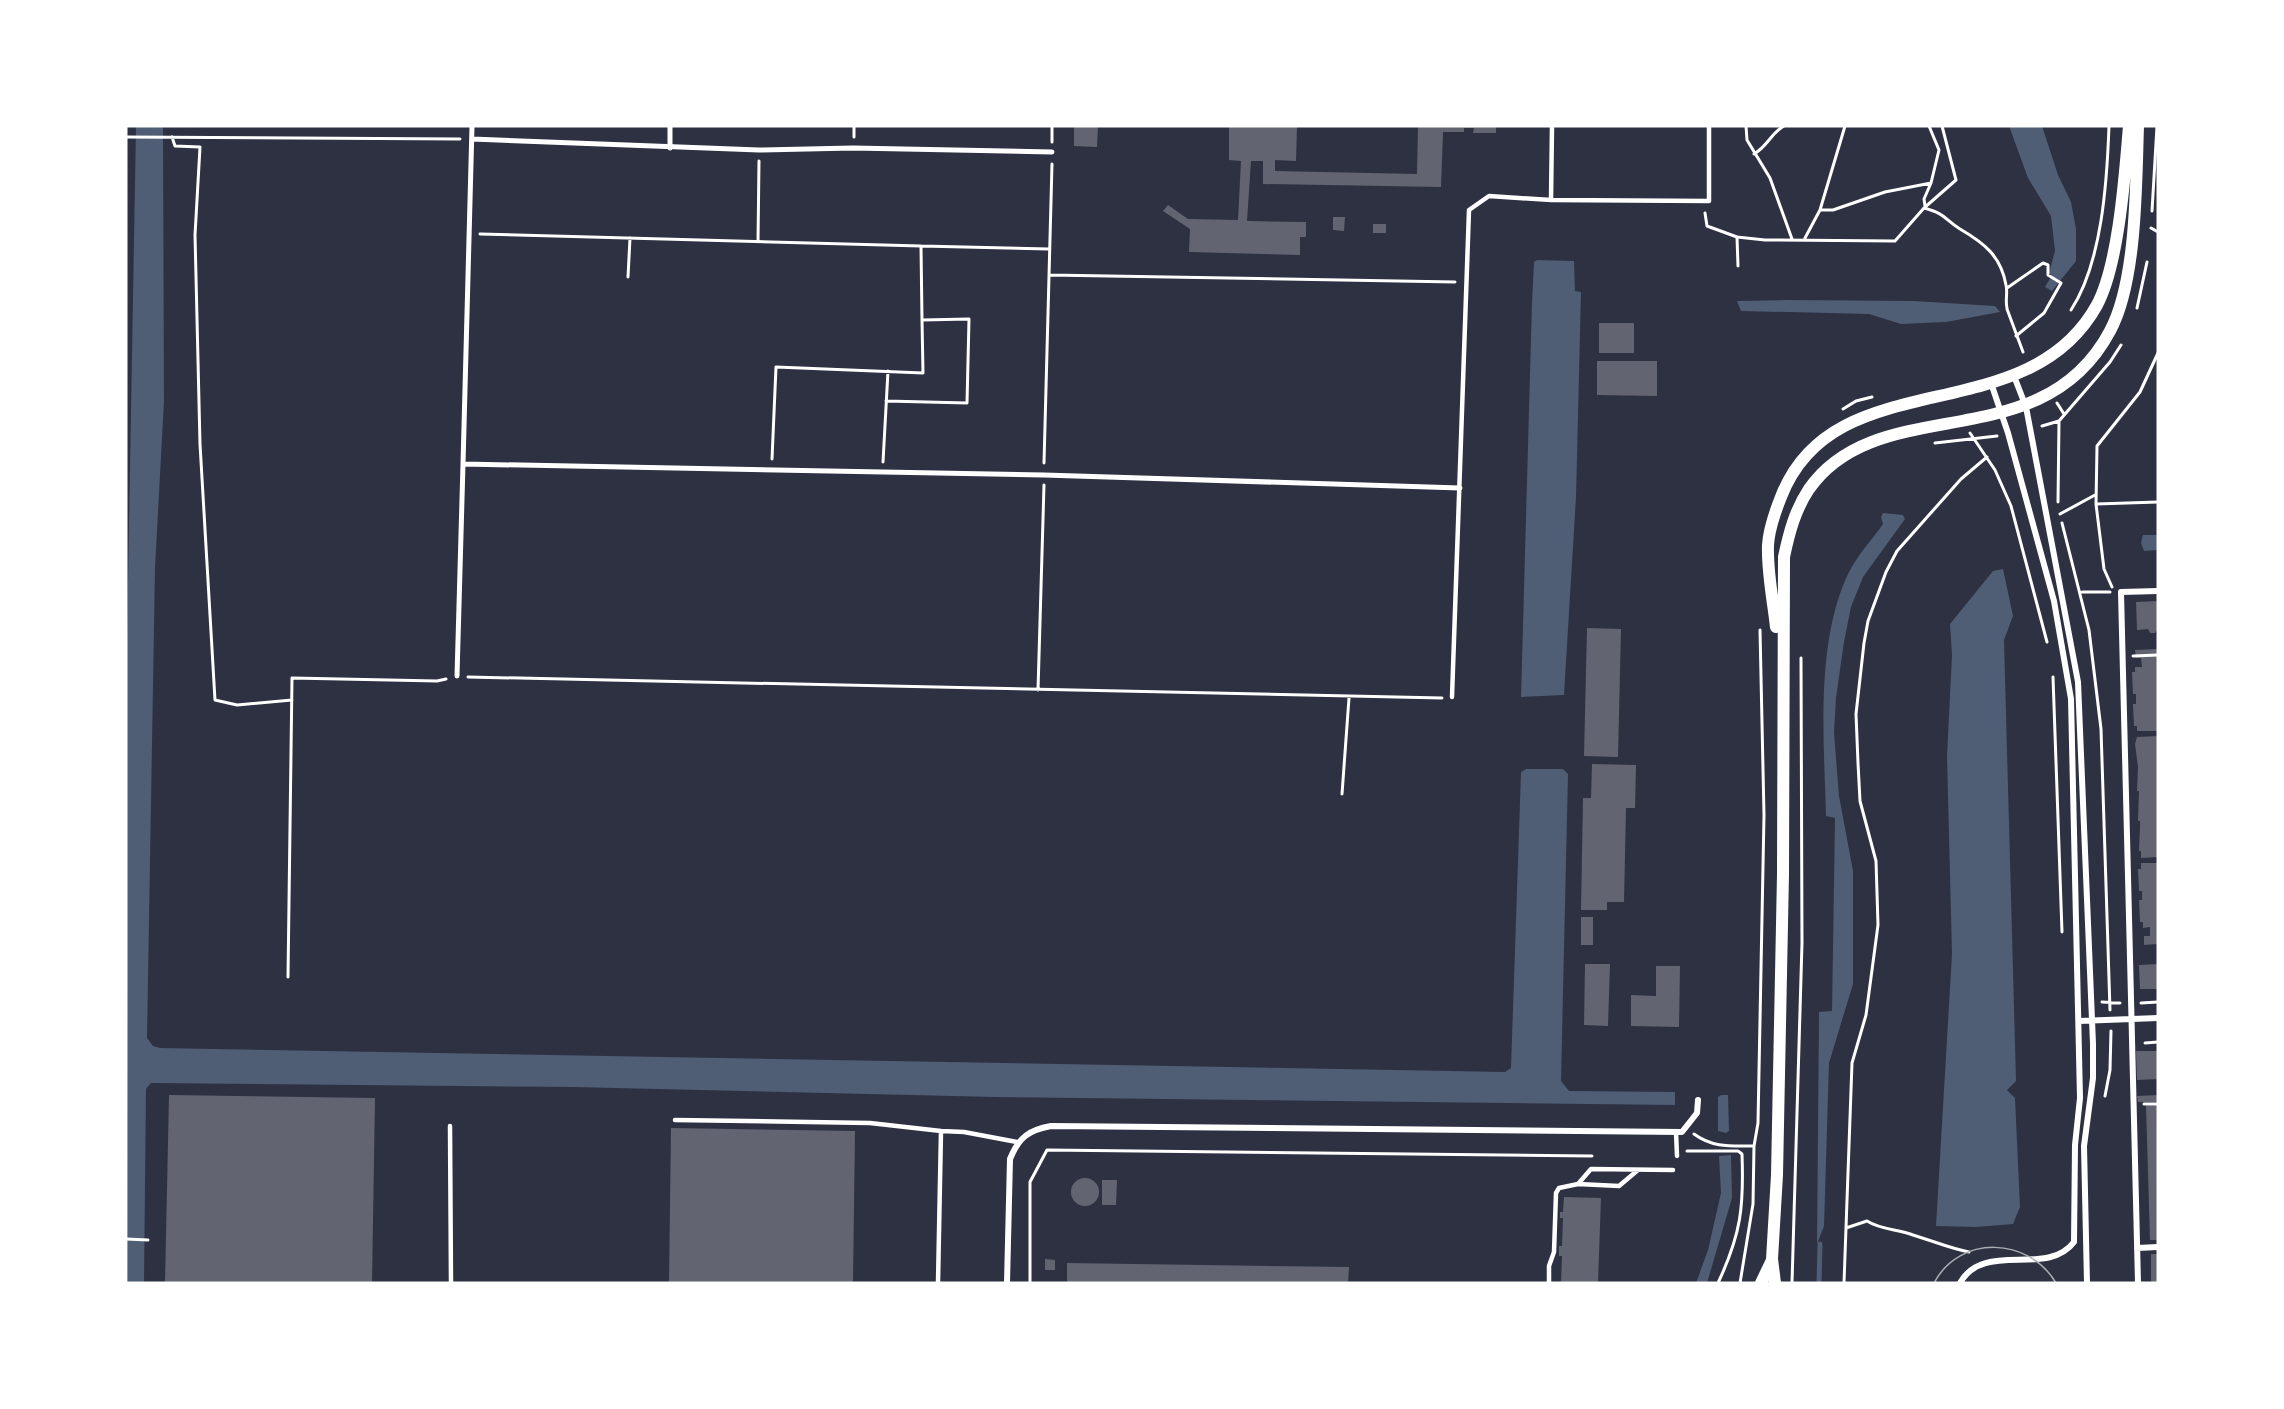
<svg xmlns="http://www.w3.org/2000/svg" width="2284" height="1409" font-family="'Noto Sans',sans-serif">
  <rect width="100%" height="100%" fill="#2d3142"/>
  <path fill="#4f5d75" d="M136 126H163L164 401 155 568 147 1038 153 1046 160 1048 1505 1072 1511 1068 1521 772 1526 769H1563L1568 774 1561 1081 1569 1091 1675 1092V1105L995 1097 573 1087 151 1083 146 1089 144 1283H128L126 696Z
    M2009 126H2042L2058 175 2071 202 2076 229V261L2052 291 2045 287 2052 275 2049 273 2055 251 2051 216 2028 178Z
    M1537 260 1574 261 1575 291 1581 292 1576 497 1564 695 1521 697 1532 302 1534 262Z
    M1788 300 1914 301 1995 306 2000 312 1946 322 1901 324 1869 314 1741 311 1737 301Z
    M1883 513 1903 515 1905 519 1863 577 1851 607 1844 642 1836 698 1834 733 1839 796 1853 871V984L1829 1063 1824 1226 1817 1244 1819 1012 1832 1011 1835 818 1826 816C1824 741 1815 641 1849 572 1858 554 1872 540 1883 524L1881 517Z
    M2143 535H2158V550L2144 551 2141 543Z
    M2003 569 2013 616 2004 640 2016 1081 2007 1090 2015 1098 2020 1207 2013 1224 1976 1227 1936 1226 1952 954 1947 756 1952 655 1950 624 1993 571Z
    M1721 1095H1728L1729 1131 1726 1133 1718 1131V1097Z
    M1731 1155 1732 1198 1707 1283H1696L1708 1250 1721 1193 1719 1156Z"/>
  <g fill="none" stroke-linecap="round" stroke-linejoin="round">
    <path stroke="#4f5d75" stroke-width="5" d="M1819 1283 1820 1244"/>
  </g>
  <path fill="#626471" d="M1074 126H1098L1097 147 1074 146Z
    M1229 126H1297L1296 161 1275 160V171L1417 174 1418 126H1496V133H1473L1474 128H1464V132H1443L1441 187 1263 184V161H1251L1247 221 1306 222V237H1300V255L1189 252 1190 229 1163 211 1168 205 1188 219 1238 220 1241 161 1229 160Z
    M1333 217H1345L1344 231 1333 230Z
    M1373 224H1386V233H1373Z
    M1599 323H1634V353H1599Z
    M1597 361H1657V396L1597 395Z
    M2158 601V629L2155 633H2150L2148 629 2137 630 2136 602Z
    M1587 628 1621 629 1618 757 1584 756Z
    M2158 649V731H2137V726H2134L2133 704H2136V694H2133L2132 672H2135V667H2142L2141 658H2136L2135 650Z
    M2158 736V857L2141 858V851H2139L2140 827V821H2138L2139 791H2137L2138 767 2135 744 2137 737Z
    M1592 764 1636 765 1635 808H1626L1624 902H1607V910H1581L1583 798H1591Z
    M2141 863H2158V944L2144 945V936H2150V927L2143 928V922H2140L2139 900H2142V891H2139L2138 869H2141Z
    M1581 917H1593V945H1581Z
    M1585 964H1610L1608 1026 1584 1025Z
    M2158 964V989H2140L2139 965Z
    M1656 966H1680L1679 1027 1631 1026V995L1656 996Z
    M2136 1051H2158V1079L2137 1080Z
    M169 1095 375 1098 372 1283H165Z
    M2158 1095V1102H2138L2137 1096Z
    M2158 1105V1240H2150L2146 1106Z
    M671 1128 855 1131 853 1283H669Z
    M1071 1192a14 14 0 1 1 28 0a14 14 0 1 1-28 0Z
    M1102 1180H1117L1116 1205H1102Z
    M1564 1197 1601 1198 1598 1283H1561L1562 1256H1559V1246H1562L1563 1218H1560V1212H1563Z
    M2151 1254H2158V1283H2151Z
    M1045 1259 1055 1260V1270H1045Z
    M1067 1263 1349 1267 1348 1283H1067Z"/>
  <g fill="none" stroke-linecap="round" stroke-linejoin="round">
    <path stroke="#fff" stroke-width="3" d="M1746 126 1747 140 1770 178 1792 239
      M1929 126 1939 150 1931 183
      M1942 126 1956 180 1924 208C1946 214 1943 218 1960 229 1984 243 2001 256 2006 285 2008 293 2005 300 2007 308
      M126 137 460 139
      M172 137 175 146 200 147 195 235 200 444 215 700 237 705 292 700
      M854 137V126
      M1052 142V126
      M1754 154C1768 146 1771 133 1784 126
      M1820 210 1845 126
      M2152 211 2157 126
      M1705 213 1707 226 1737 237
      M2151 228 2158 232
      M480 234 921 246 922 320 969 319 967 403 886 401
      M1805 238 1820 210H1833L1885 192 1931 183 1924 199 1925 206
      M758 242 759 161
      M921 246 1049 249
      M1738 266 1737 237 1765 240 1895 241 1924 208
      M1049 275 1455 282
      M628 277 630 238
      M2007 288 2043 263 2048 265V275L2061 283 2044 313 2016 336
      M2137 308 2147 262
      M2007 309 2023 352
      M2071 310C2102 263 2107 182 2109 126
      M2057 403 2064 414
      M1843 409 1856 401 1872 397
      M2042 426 2059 421 2110 362 2121 345
      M1970 433 1995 470 2011 506 2047 642
      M1935 443 1997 436
      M772 459 776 367 923 373 922 320
      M883 462 888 371
      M1044 463 1052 164
      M2058 502 2059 421
      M2096 504 2158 502
      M2060 514 2095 495
      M2062 523 2089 630 2101 729 2110 1010
      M2112 587 2104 569 2096 504 2097 446 2140 392 2158 353
      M2082 592H2110
      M2133 656 2158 655
      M468 677 1442 698
      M2053 677 2062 932
      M1038 690 1044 485
      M1342 794 1349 698
      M288 977 292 678 437 681 446 679
      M2102 1002 2120 1003
      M2141 1003 2158 1002
      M2145 1043 2158 1042
      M2105 1096 2110 1070 2111 1031
      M2144 1104H2158
      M1694 1134C1713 1148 1731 1146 1754 1146
      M1687 1151H1738L1742 1154C1744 1207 1741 1234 1718 1283
      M1846 1228 1867 1221C1881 1230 1898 1229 1913 1235 1933 1241 1949 1248 1969 1252
      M126 1239 148 1240
      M1030 1283V1182L1047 1150 1592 1156
      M1740 1283 1753 1204 1754 1146 1758 1123 1764 815 1760 630
      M1792 1283 1802 943 1801 658
      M1844 1283 1852 1063 1866 1015 1878 925 1876 861 1860 801 1858 763 1856 714 1864 643 1868 621 1886 572 1897 551 1961 479 1987 457"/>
    <path stroke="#fff" stroke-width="4.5" d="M1551 200 1552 126
      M1452 697 1469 210 1489 196 1551 200 1709 201V126
      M675 1120 870 1123 941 1131
      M450 1126 451 1283
      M1676 1132 1677 1156
      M1578 1184 1591 1169 1673 1170
      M938 1283 941 1131 964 1132 1017 1142
      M1549 1283V1266L1554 1252 1556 1193 1559 1188 1578 1184 1619 1186 1638 1170"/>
    <path stroke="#fff" stroke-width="5" d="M472 126 463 464 1044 475 1460 488
      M472 139 759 150 853 148 1052 152
      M670 148V126
      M457 676 463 464"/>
    <path stroke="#fff" stroke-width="6" d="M2014 376 2026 407 2078 682 2093 1044V1078L2084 1146 2087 1283
      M2079 1021 2158 1018
      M2137 1248 2158 1247
      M1007 1283 1010 1159C1019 1137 1029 1130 1051 1126L1682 1132 1697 1113 1698 1100
      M1960 1283C1984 1240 2047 1278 2074 1242L2075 1145 2080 1098 2071 699 2054 601 2008 433 1991 383
      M2138 1283 2121 592 2158 591"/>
    <path stroke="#fff" stroke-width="12" d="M1776 627C1773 600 1767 572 1768 545 1769 529 1775 512 1781 497 1834 359 2026 434 2097 305 2119 264 2125 173 2129 126
      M1761 1283 1772 1260
      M1775 1283 1772 1259 1777 1175 1783 874 1784 557C1789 533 1795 510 1809 489 1879 389 2041 461 2110 331 2137 281 2136 183 2138 126"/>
    <path stroke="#abadb3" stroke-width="1.5" d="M1934 1283C1960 1234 2029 1237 2056 1283"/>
  </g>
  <rect width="2284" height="1409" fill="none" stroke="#ffffff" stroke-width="255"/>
</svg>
